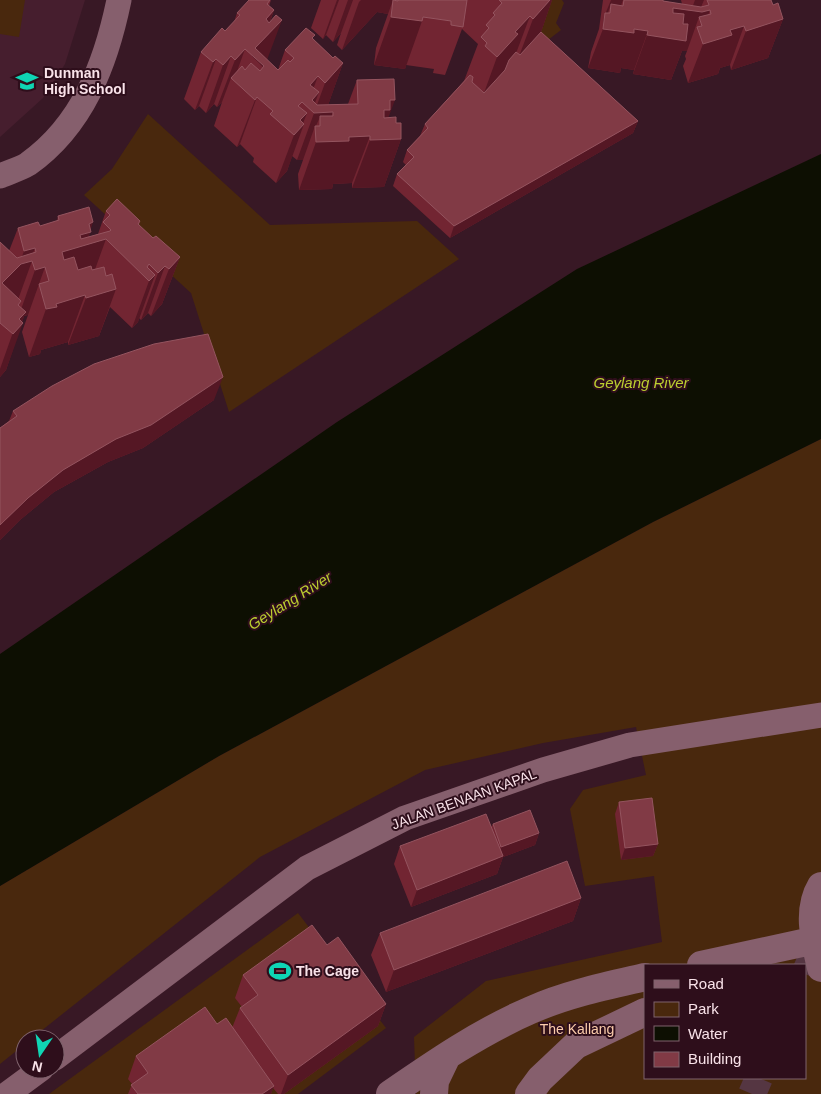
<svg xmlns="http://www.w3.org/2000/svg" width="821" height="1094" font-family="Arial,sans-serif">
  <rect width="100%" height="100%" fill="#381825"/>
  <path fill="#461e2e" d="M0 0H85L65 64 43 98 0 137Z"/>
  <path fill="#49280d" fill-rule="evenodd" d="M0 0H25L19 37 0 34Z
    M510 0H562L564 3 556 23 561 30 548 40Z
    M148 114 270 225 417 221 459 259 229 412 191 293 84 195 112 169Z
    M821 439V1094H416L414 1037 486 981 662 942 654 876 585 886 570 809 583 790 646 775 636 727 543 743 425 770 260 857 31 1039H25V1044L0 1064V886L219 756 653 522ZM645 965H805V1078H645Z
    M298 913 386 1028 298 1094H49Z"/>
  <path fill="#0d0f02" d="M821 154V439L653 522 219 756 0 886V654L337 422 577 269Z"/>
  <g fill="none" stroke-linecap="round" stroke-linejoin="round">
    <path stroke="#553642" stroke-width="28" stroke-dasharray="28 14" stroke-linecap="butt" d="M805 974 821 937
      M752 1094 759 1078"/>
    <path stroke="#865f6d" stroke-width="25" d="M0 176C9 172 20 169 28 164 83 125 106 63 119 0
      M55 1058 307 868 405 818 543 770 630 745 821 715
      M7 1094 41 1069"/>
    <path stroke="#865f6d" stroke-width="28" d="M821 886C806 911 815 942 821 968
      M701 965 821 939
      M390 1094C435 1063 480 1032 531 1010 567 994 606 986 645 977
      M434 1094 435 1081 447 1056
      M529 1094 540 1079 576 1045 645 1012"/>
  </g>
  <path fill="#722532" d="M271 0 269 6 274 10 270 22 267 60 278 70 285 50 313 39 333 58 343 63 328 105 348 104 357 80 388 117 396 123 401 139 384 187 352 188V183L333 184 332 189 299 190 298 174 303 160H297L292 156 287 171 276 183 253 162 254 158 240 144 237 147 214 126 222 102 217 107 214 104 206 113 199 106 195 110 184 99 201 52 225 31 234 22 237 13Z
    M321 0H552L541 32 638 121 633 133 450 238 393 186 397 174 406 165 403 162 407 150 420 136 425 124 464 81 478 44 462 29 445 75 433 73 434 69 406 65 405 69 374 65 376 48 388 14 377 12 342 50 337 45 341 33 333 42 326 35 323 39 311 28Z
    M603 0H663V1L682 4 681 0H771L773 5 783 19 768 58 731 70 730 65 720 68 718 74 688 83 683 66 686 59 685 56 687 51H682L671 80 633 74 634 70 621 68 620 73 588 68 591 52 599 29Z
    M106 211 140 221 139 225 153 238 180 257 162 304 151 316 148 313 141 320 139 318 138 322 132 328 110 307 99 336 68 345V342L41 350 40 354 29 357 22 332 28 315 24 316 6 370 0 377V242L9 251 18 228 40 226 57 221 58 216 90 230 89 237 98 234Z
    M214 400 143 448 108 462 54 492 20 520 0 540V428L9 421 13 411Z
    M619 802 658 844 653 856 621 860 615 814Z
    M493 824 539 833 535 845 503 857 497 874 411 907 394 864 400 846 491 827Z
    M581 898 573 921 386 992 371 955 380 933Z
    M327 945 386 1004 378 1026 284 1094H278L273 1088 271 1094H128L132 1084 128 1079 136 1056 217 1024 232 1028 240 1008 242 1007 235 998 243 975Z"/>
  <path fill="#551724" d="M337 0H339L326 35 323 39Z
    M348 0H353L341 33 333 42Z
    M361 0H396L391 13 393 0 388 14 377 12 342 50 359 2Z
    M550 0H552L537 44 515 67 533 19Z
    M611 0H623L612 30 634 29 648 31 634 70 621 68 620 73 588 68 603 29 610 13 611 4 603 26 604 17Z
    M695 0H704L699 12 710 10 700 37 702 26 699 17 687 51H682L671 80 633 74 647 35 673 8 691 11Z
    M274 10 263 40 282 20 264 68 252 56 266 19Z
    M530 16 512 64 480 104 497 57 515 32Z
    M391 17 422 21 405 69 374 65Z
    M783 19 768 58 731 70 746 31Z
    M744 26 730 65 720 68 718 74 688 83 703 44 730 30Z
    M245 49 234 80 231 78 222 102 217 107 235 60Z
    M231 56 214 104 206 113 223 65Z
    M216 59 199 106 195 110 213 62Z
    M343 63 326 111 333 112 322 142 349 137 370 136 352 183 333 184 332 189 299 190 316 142 320 126V117L315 128V126L303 160H297L325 83Z
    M318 76 307 106 310 85Z
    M319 92 312 111V100Z
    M257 97 240 144 237 147 255 100Z
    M390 100H395L380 140 401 139 384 187 352 188 370 140 384 110Z
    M307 113 302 126 304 124 287 171 276 183 294 135 300 120Z
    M638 121 633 133 450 238 454 226Z
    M93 222 86 245 106 239 89 286 45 299 62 252 80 235 89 224Z
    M35 248 30 261H32L15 308 2 283 19 265 24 251Z
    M180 257 162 304 151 316 169 269Z
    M165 266 148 313 141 320 158 273Z
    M45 267 28 315 24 316 21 326 23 323 6 370 0 377V369L35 270Z
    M155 275 138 322 132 328 149 281Z
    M116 289 99 336 68 345 86 298Z
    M85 295 68 342 41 350 40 354 29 357 46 309 56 304Z
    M223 377 214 400 143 448 108 462 54 492 20 520 0 540V525L28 498 63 470Z
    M539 833 535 845 503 857 497 874 411 907 417 890 497 859 501 847Z
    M658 844 653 856 621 860 625 848Z
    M581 898 573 921 386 992 394 970Z
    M386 1004 378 1026 284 1094H281L288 1075Z
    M274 1086 271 1094H262Z"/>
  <path fill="#813a45" stroke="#94545f" d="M249 0H270L267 4 274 10 266 19 269 23 276 15 282 20 255 48 278 70 288 60 290 62 294 58 285 50 306 28 315 35 312 38 333 58 335 56 343 63 325 83 318 76 310 85 319 92 312 100 317 105 358 104 357 80 394 79 395 100H390V110H384V118L396 117V123H401V139L370 140V136L349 137V141L316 142 315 126H320V116H333V112L314 113 302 102 298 106 307 113 300 120 304 124 294 135 270 114 273 111 257 97 255 100 231 78 242 66 245 70 251 63 260 71 264 66 245 49 235 60 231 56 223 65 216 59 213 62 201 52 222 28 225 31 240 15 237 13Z
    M393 0 398 1V0H467L463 27 451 25V21L423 17 422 21 391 17Z
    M499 0H550L533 19 530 16 515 32 518 34 497 57 485 46 487 43 481 37 489 28 486 25 495 15 493 13 502 3Z
    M624 0H663V1L701 7 709 5 707 0H771L773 5 778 3 783 19 746 31 744 26 730 30 732 35 703 44 697 27 702 26 699 17 711 14 710 10 702 12 673 8V13L684 14 683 24H688L686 41 647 35 648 31 634 29V33L603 29 605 13H610L611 4 623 6Z
    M541 32 638 121 454 226 397 174 414 157 407 150 428 128 425 124 470 75 473 77 472 82 484 93 505 70 509 60 516 52 520 55Z
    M117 199 140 221 138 224 153 238 156 236 180 257 169 269 165 266 158 273 149 264 147 267 155 275 149 281 106 239 62 252 64 260 74 257 78 270 91 266 92 270 104 267 106 276 112 274 116 289 86 298 85 295 56 304 57 307 46 309 39 284 49 281 45 267 35 270 32 261 21 264 2 283 21 301 18 305 26 312 19 319 23 323 13 334 0 323V242L17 258 36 252 35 248 24 251 18 228 38 222 40 226 59 220 58 216 89 207 93 222 89 224 91 232 80 235 81 239 110 231 111 230 103 222 110 215 106 211Z
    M208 334 223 377 151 425 116 439 63 470 28 498 0 525V428L17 416 13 411 52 386 94 364 154 344Z
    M652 798 658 844 625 848 619 802Z
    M530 810 539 833 501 847 493 824Z
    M486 814 503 856 417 890 400 846Z
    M567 861 581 898 394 970 380 933Z
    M312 925 327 945 338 937 386 1004 288 1075 240 1008 258 995 243 975Z
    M205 1007 217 1024 226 1018 274 1086 262 1094H138L131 1085 148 1073 136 1056Z"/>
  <defs>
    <g id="school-bare" transform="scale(1.725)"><path d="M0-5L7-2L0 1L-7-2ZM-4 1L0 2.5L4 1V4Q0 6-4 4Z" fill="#0fd5b4" stroke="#2e0e1b" stroke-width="2.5" paint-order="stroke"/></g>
    <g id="stadium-bare" transform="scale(1.725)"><path d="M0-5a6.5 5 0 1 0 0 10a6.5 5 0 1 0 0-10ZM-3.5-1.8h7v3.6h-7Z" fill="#0fd5b4" stroke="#2e0e1b" stroke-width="2.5" paint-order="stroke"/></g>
  </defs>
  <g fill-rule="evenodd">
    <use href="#school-bare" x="27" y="81"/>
    <use href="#stadium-bare" x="280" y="971"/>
  </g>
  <g text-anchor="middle" stroke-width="4" stroke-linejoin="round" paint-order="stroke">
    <g font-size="14" font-weight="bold" fill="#f9e2e9" stroke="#2e0e1b" text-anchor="start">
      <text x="44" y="78">Dunman<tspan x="44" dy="16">High School</tspan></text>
      <text x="296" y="976">The Cage</text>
    </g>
    <g font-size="14" fill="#f9e2e9" stroke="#2e0e1b">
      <text transform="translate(464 799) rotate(-20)" y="5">JALAN BENAAN KAPAL</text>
    </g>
    <g font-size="14" fill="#fbccab" stroke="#2e0e1b">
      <text x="577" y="1034">The Kallang</text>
    </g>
    <g font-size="15" font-style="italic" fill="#bcce30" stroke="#2e0e1b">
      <text x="641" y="388">Geylang River</text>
      <text transform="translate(290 601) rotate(-32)" y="5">Geylang River</text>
    </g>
  </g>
  <rect x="644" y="964" width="162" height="115" fill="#2e0e1b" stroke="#7f636d"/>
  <rect x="654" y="980" width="25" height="8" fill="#865f6d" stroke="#7f636d"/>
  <text x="688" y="989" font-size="15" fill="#f9e2e9">Road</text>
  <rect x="654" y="1002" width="25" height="15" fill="#49280d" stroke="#7f636d"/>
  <text x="688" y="1014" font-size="15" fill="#f9e2e9">Park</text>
  <rect x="654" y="1026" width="25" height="15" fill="#0d0f02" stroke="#7f636d"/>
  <text x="688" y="1039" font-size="15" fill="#f9e2e9">Water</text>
  <rect x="654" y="1052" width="25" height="15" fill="#813a45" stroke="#7f636d"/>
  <text x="688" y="1064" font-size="15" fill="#f9e2e9">Building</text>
  <g transform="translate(40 1054) rotate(193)"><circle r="24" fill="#2e0e1b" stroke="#7f636d"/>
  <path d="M0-4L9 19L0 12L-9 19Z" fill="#0fd5b4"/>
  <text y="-8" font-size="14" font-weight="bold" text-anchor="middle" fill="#f9e2e9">N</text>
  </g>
</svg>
